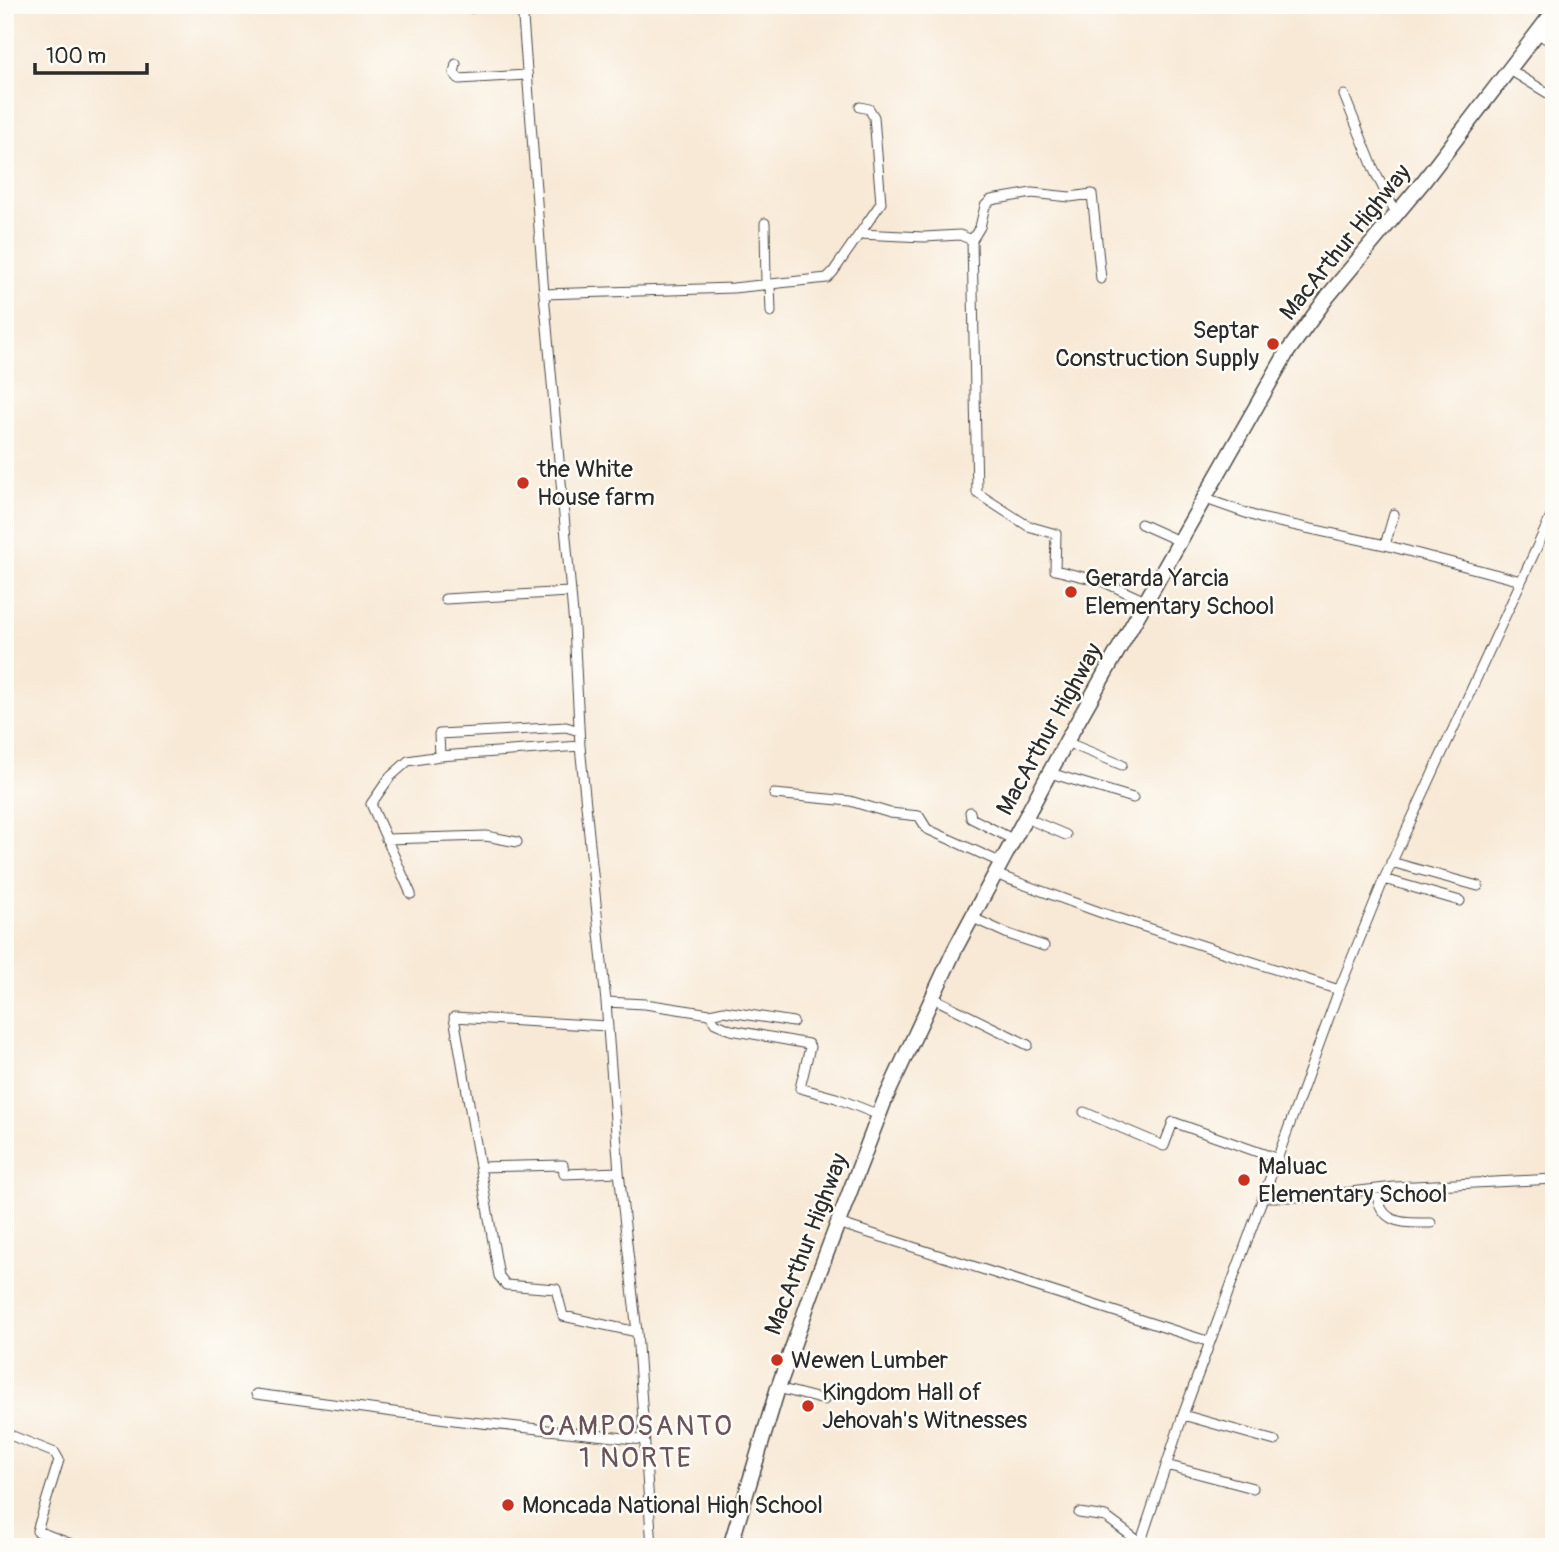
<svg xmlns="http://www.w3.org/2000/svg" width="1559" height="1552" font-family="Pangolin,sans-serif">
  <rect width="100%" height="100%" fill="#fdfcf7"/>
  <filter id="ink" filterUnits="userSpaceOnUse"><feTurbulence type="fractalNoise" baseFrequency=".0143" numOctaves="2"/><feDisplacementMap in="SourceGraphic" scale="14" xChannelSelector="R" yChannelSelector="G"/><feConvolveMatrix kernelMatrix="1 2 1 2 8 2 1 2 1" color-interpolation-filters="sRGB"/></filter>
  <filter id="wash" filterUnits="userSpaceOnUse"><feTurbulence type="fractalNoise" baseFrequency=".00686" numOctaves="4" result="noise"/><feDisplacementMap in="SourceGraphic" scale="28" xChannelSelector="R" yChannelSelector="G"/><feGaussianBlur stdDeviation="1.57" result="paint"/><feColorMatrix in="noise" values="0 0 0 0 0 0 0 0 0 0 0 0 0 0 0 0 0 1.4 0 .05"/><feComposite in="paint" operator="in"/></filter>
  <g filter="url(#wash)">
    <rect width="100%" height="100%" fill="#f8e9d6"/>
  </g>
  <g filter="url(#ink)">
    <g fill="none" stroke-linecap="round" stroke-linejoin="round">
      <g stroke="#4a4845" stroke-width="11">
        <path id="minor" d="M522 5 544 294 574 626 580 746 606 1002 619 1172 637 1332 652 1547
          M472 8 473 5
          M1537 33 1554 44
          M456 64 454 73 459 79 527 75
          M1510 70 1554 97
          M1344 95 1375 172 1396 213
          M765 223 766 284
          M860 234 924 237 960 235 972 240 977 493 1028 526 1056 534 1055 570 1104 582 1145 601
          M972 240 980 227 985 206 991 200 1032 193 1070 197 1092 194 1101 279
          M770 284 771 312
          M544 294 733 288 827 278 833 272 881 203 874 117 869 109 860 107
          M1203 498 1260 518 1385 545 1521 581
          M1141 524 1179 541
          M1385 545 1394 514
          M445 599 569 592
          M1066 742 1122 765
          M440 756 439 734 566 727 579 731
          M1050 773 1133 798
          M774 794 850 801 890 813 919 816 927 829 1002 863
          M970 812 971 818 1014 840
          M1026 818 1066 835
          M386 839 486 836 517 842
          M1391 862 1478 886
          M995 874 1102 913 1339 990
          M1384 879 1460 901
          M411 894 371 804 390 777 408 761 440 756 580 746
          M973 918 1008 934 1044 946
          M933 998 1028 1045
          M606 1002 645 1004 710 1014 724 1011 793 1022
          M710 1014 715 1023 731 1030 808 1044 810 1047 800 1088 836 1098 879 1115
          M607 1026 454 1017 499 1276 506 1285 556 1289 563 1316 637 1332
          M1084 1112 1164 1146 1173 1122 1278 1159
          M480 1167 563 1165 564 1174 619 1172
          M1376 1190C1380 1225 1402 1223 1431 1223
          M1264 1197H1306L1395 1187 1554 1179
          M838 1223 1210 1342 1339 990 1384 879 1554 510
          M778 1388 824 1400
          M256 1394 462 1421 644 1440
          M1183 1415 1275 1441
          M5 1433 55 1453 59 1460 37 1531 79 1547
          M1166 1465 1253 1488
          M1079 1513 1106 1517 1141 1543
          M1012 1544 1020 1547
          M1139 1547 1183 1415 1210 1342"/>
      </g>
      <g stroke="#4a4845" stroke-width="17">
        <path id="highway" d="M730 1547 778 1388 817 1278 884 1102 955 949 1066 742 1286 354 1328 296 1423 182 1554 11"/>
      </g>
      <use href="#minor" stroke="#fff" stroke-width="9"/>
      <use href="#highway" stroke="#fff" stroke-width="14"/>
    </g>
  </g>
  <g fill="#c8321e" stroke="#fdfcf7" stroke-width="2.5">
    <circle cx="1273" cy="344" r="7"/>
    <circle cx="523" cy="483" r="7"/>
    <circle cx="1071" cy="592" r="7"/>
    <circle cx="1244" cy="1180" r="7"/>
    <circle cx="777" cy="1360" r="7"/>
    <circle cx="808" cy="1406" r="7"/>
    <circle cx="508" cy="1505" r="7"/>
  </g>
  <g text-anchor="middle" stroke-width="5" stroke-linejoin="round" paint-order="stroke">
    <g font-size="24" fill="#2b2b2b" stroke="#fdfcf7">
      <text transform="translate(1345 242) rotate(-51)" y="8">MacArthur Highway</text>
      <text transform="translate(1049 729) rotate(-61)" y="8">MacArthur Highway</text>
      <text transform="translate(806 1244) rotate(-69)" y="8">MacArthur Highway</text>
    </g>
    <g font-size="24" fill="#2b2b2b" stroke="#fdfcf7" text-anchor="start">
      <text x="1259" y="338" text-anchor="end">Septar<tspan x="1259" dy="28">Construction Supply</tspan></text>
      <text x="537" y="477">the White<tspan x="537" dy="28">House farm</tspan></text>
      <text x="1085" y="586">Gerarda Yarcia<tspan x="1085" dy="28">Elementary School</tspan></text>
      <text x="1258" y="1174">Maluac<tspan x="1258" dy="28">Elementary School</tspan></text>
      <text x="791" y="1368">Wewen Lumber</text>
      <text x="822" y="1400">Kingdom Hall of<tspan x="822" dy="28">Jehovah's Witnesses</tspan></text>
      <text x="522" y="1513">Moncada National High School</text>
    </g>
    <g font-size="28" letter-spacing="2" fill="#6a525b" stroke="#fdfcf7">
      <text x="636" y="1435">CAMPOSANTO<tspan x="636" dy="32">1 NORTE</tspan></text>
    </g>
  </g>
  <rect width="1559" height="1552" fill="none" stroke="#fdfcf7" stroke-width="28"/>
  <path d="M35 63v10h112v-10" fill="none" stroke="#2b2b2b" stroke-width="3.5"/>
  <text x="46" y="63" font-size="21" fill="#2b2b2b" stroke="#fdfcf7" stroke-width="5" paint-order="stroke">100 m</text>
</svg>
